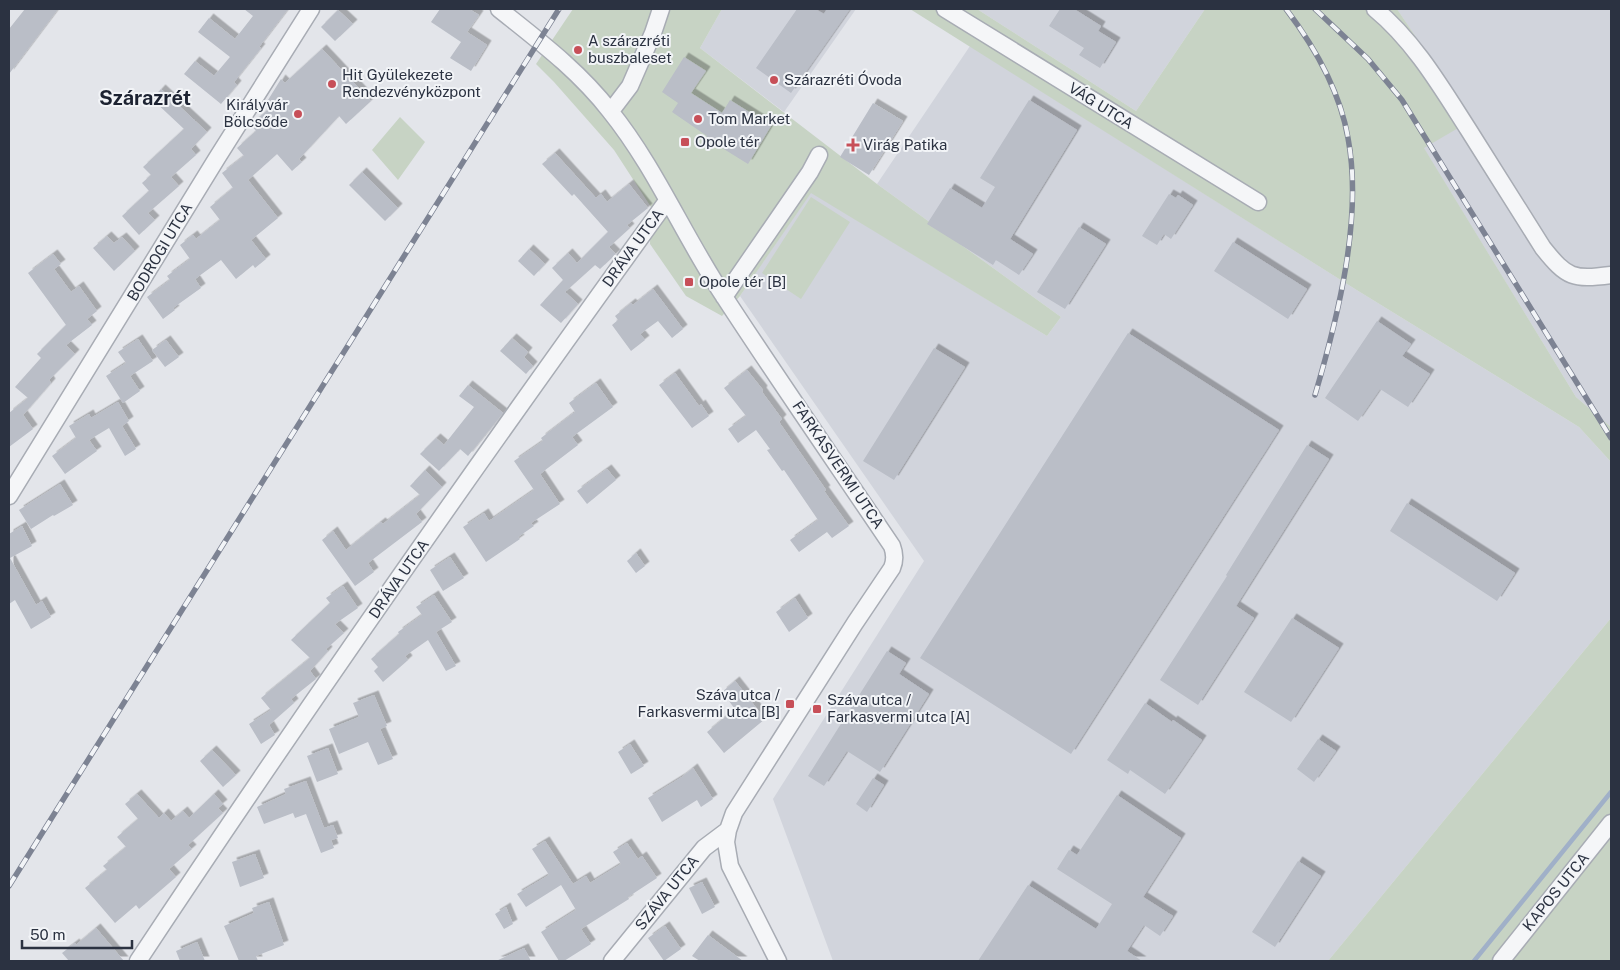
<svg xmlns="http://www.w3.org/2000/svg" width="1620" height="970" font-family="'Public Sans',sans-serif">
  <defs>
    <filter id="shadow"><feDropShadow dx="4.5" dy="-4.5" stdDeviation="0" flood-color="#0004"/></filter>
  </defs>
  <rect width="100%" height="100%" fill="#e3e5ea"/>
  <path fill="#d1d4dc" d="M722 9H856L784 112 700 48Z
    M977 9H1205L1136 111Z
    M1397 9H1611V427L1576 397 1423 147 1471 120Z
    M970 46 1355 289 1579 427 1611 462V618L1328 961H833L773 799 924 561 740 296 811 192 1047 336 1061 317 877 184Z"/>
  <path fill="#c7d3c4" d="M573 9H722L700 48 877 184 1061 317 1047 336 811 193 740 296 722 316 686 296 650 244 651 207 614 150 554 82 536 64Z
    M910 9H977L1136 111 1205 9H1397L1472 120 1424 148 1576 397 1611 427V462L1579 427 1355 289Z
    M400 117 425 142 398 180 372 150Z
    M811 197 850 222 801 299 762 273Z
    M1611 618V961H1328Z"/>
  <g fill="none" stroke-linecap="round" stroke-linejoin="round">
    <path stroke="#a0b0c8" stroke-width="4.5" d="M1474 961 1611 792"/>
  </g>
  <path fill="#babec7" filter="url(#shadow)" d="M25 9H58L9 74V29Z
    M244 9H288L259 47 261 48 234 82 237 85 221 104 184 74 195 61 214 76 230 57 198 32 209 18 235 39 253 16Z
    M440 9H469L479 15 467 32 487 45 471 71 450 58 461 42 431 22Z
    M797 9H815L824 14 827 9H850L791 93 756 68Z
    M1060 9H1074L1101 26 1098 31 1116 42 1100 68 1079 55 1084 48 1049 26Z
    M338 10 353 24 335 41 321 27Z
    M322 49 371 101 346 124 339 116 299 159 302 162 292 171 277 154 248 180 278 218 251 240 266 259 255 268 253 265 236 279 221 260 195 279 201 288 173 308 175 310 163 319 147 297 170 280 167 276 190 259 180 245 193 235 196 239 220 220 210 207 233 188 222 173 244 156 237 148 256 131 251 125 273 105 268 100 281 79 285 83Z
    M684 57 706 71 691 93 722 113 730 100 771 126 748 164 706 138 707 136 672 112 678 103 662 92Z
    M161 89 207 132 191 149 196 155 171 177 179 186 148 213 155 220 139 235 122 216 149 191 142 183 151 175 143 167 184 129 152 99Z
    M1029 100 1077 130 1010 239 1033 254 1019 275 996 260 993 265 927 224 950 188 982 208 995 187 980 178Z
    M873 103 903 121 869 175 840 157Z
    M555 153 596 198 601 194 607 202 629 184 648 208 627 225 630 228 609 247 616 254 600 269 595 265 565 292 578 304 561 323 540 305 563 280 552 268 568 253 577 263 608 232 574 194 572 196 542 164Z
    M362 172 398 208 385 221 349 185Z
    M1169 194 1176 198 1178 195 1193 205 1171 239 1164 234 1157 245 1142 236Z
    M1079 227 1106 244 1065 309 1037 292Z
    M107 236 114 243 122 237 135 251 114 271 93 248Z
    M1233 242 1307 289 1288 319 1214 271Z
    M529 249 545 264 534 276 518 261Z
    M53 254 61 264 54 269 71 292 79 286 97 311 87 319 92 325 66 345 75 354 49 380 51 383 23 415 33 429 9 447V413L28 398 15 387 41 358 37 354 66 325 28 273Z
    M653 289 683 329 672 338 658 321 640 334 645 340 631 351 612 325 618 320 615 316 631 303 633 305Z
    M1377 321 1411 344 1402 356 1430 374 1408 407 1380 389 1358 421 1325 398Z
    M1128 333 1279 430 1071 754 920 658Z
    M512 338 528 352 524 357 533 366 526 374 500 351Z
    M138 339 153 361 130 376 140 391 123 403 106 376 126 363 118 352Z
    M166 340 179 357 165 367 152 350Z
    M934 348 965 367 894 480 863 461Z
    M747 370 763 390 762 392 782 419 779 422 826 490 824 491 849 526 832 538 827 532 799 552 790 540 818 520 784 470 782 471 767 450 770 449 756 430 738 443 728 429 746 416 724 388Z
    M675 373 699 406 701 404 709 416 692 428 659 385Z
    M596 383 613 407 572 437 578 445 540 474 560 504 531 523 534 526 518 537 520 539 486 562 463 527 484 513 489 521 534 490 514 461 543 441 541 438 575 412 569 403Z
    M468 385 503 413 468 456 460 449 439 471 420 454 436 438 444 445 474 407 459 396Z
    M118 402 129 421 122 426 136 449 125 456 109 428 89 440 97 451 65 474 52 456 76 438 69 426 89 414 91 418Z
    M1307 445 1329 459 1236 606 1254 618 1198 705 1160 680 1227 576 1226 575Z
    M607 469 616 480 587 504 577 491Z
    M425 470 442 487 416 514 422 522 368 563 374 572 355 586 322 540 333 531 346 550 381 522 383 524 420 495 410 486Z
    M60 484 73 505 54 516 53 515 31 529 19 510Z
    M1407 503 1515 573 1497 601 1390 531Z
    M22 526 32 546 10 558 36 605 42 601 51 617 31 629 15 600 9 604V534Z
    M636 553 645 566 636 573 627 561Z
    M450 557 464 578 443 591 430 570Z
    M343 586 358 608 335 624 344 633 326 649 328 651 310 671 316 679 291 699 294 703 269 725 275 735 261 744 249 724 271 710 261 698 310 658 291 640 330 603 326 598Z
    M434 595 452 622 436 632 456 666 446 671 428 640 405 656 408 660 383 682 374 671 378 667 371 659 399 634 398 632 422 615 416 607Z
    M795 598 808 618 789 632 776 612Z
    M1292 618 1339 648 1291 722 1244 692Z
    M887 651 906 663 899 674 929 694 880 772 847 751 824 786 808 776Z
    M735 681 765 719 724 753 707 732 735 709 722 692Z
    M374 695 387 726 380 729 393 759 378 765 368 742 339 754 329 729 359 717 353 703Z
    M1145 703 1172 722 1173 720 1202 740 1165 794 1130 770 1128 774 1107 760Z
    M1318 739 1336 751 1314 782 1297 769Z
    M630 744 644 766 631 774 618 752Z
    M328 748 338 774 317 782 307 756Z
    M212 750 236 775 223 787 200 761Z
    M693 768 713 799 701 807 697 800 662 822 648 798 682 777Z
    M873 778 884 785 867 812 856 804Z
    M306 781 324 828 333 825 338 838 331 840 334 848 321 853 306 814 295 818 293 813 264 824 257 807 286 794 284 789Z
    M137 794 159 818 164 813 171 821 183 811 189 818 214 794 223 804 218 808 223 813 188 845 192 849 169 869 176 877 139 909 136 905 115 923 85 888 107 870 103 866 126 847 117 837 138 819 125 804Z
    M1117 795 1181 838 1143 897 1173 916 1160 936 1144 925 1127 951 1142 961H978L1028 885 1096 929 1112 904 1057 869 1069 850 1077 855Z
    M545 841 573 884 586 876 590 883 621 864 613 852 627 843 638 859 642 856 657 878 628 897 629 899 581 929 591 944 564 961H559L541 932 576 910 561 885 526 907 517 894 549 875 532 849Z
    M255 854 264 878 240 887 232 862Z
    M1298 861 1321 876 1275 947 1252 932Z
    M702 882 715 907 702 914 689 888Z
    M269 902 284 945 256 956 258 961H239L224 926 254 913 252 908Z
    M506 907 513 924 504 929 495 914Z
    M665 926 681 949 664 961 648 938Z
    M96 928 124 961H69L62 953 75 943 76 945Z
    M708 935 743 961H700L692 956Z
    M197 942 205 961H180L176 951Z
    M524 948 531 961H496Z"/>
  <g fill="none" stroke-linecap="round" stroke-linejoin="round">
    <g stroke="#a8acb4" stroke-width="19">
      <path id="minor" d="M499 9C539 41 578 70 610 111 656 168 684 237 725 298 779 381 836 463 892 546 895 554 895 561 892 568L855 623 734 813 728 830 726 842 730 866 778 961
        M945 9 1258 202
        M1375 9C1414 41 1441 87 1468 129 1493 169 1518 209 1543 248 1567 278 1573 280 1611 275
        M611 111 630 86 653 33 661 9
        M724 297 810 172 819 155
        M9 496 217 158 311 9
        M138 961C308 704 486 451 667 201
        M612 961 704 848 728 830
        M1501 961 1611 823"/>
    </g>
    <use href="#minor" stroke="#f5f6f8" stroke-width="16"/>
    <g stroke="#7d8393" stroke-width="5.5">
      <path id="rail" d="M1286 9C1314 46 1340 91 1348 138 1363 218 1338 317 1315 395
        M1315 9 1368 59 1402 100 1611 438
        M9 886 559 9"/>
    </g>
    <use href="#rail" stroke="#f2f4f7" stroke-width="4" stroke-dasharray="11" stroke-linecap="butt"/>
  </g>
  <g fill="#c74f58" stroke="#f2f4f7" stroke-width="2">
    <circle cx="578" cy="50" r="5"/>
    <circle cx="774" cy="80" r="5"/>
    <circle cx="332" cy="84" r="5"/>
    <circle cx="298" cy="114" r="5"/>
    <circle cx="698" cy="119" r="5"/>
    <rect x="680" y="137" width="10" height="10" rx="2.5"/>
    <path d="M850.5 137.5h5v5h5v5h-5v5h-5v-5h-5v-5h5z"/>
    <rect x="684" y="277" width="10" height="10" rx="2.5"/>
    <rect x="785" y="699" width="10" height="10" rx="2.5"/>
    <rect x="812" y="704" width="10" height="10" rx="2.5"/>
  </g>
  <g text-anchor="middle" stroke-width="4" stroke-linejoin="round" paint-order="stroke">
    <g font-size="15" fill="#2b3241" stroke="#f2f4f7" text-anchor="start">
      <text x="588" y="46">A szárazréti<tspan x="588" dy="17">buszbaleset</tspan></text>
      <text x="342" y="80">Hit Gyülekezete<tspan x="342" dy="17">Rendezvényközpont</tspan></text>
      <text x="784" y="85">Szárazréti Óvoda</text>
      <text x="288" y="110" text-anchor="end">Királyvár<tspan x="288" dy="17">Bölcsőde</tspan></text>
      <text x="708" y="124">Tom Market</text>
      <text x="695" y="147">Opole tér</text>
      <text x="863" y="150">Virág Patika</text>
      <text x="699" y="287">Opole tér [B]</text>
      <text x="780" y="700" text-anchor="end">Száva utca /<tspan x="780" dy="17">Farkasvermi utca [B]</tspan></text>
      <text x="827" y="705">Száva utca /<tspan x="827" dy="17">Farkasvermi utca [A]</tspan></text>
    </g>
    <g font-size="15" fill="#2b3241" stroke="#f2f4f7">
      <text transform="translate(1101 106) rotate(32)" y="5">VÁG UTCA</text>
      <text transform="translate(633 248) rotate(-54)" y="5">DRÁVA UTCA</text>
      <text transform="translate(160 252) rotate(-59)" y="5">BODROGI UTCA</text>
      <text transform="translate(838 465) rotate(56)" y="5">FARKASVERMI UTCA</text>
      <text transform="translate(399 579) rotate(-55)" y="5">DRÁVA UTCA</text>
      <text transform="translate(1556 892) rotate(-51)" y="5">KAPOS UTCA</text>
      <text transform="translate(667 893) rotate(-51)" y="5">SZÁVA UTCA</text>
    </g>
    <g font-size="20" font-weight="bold" fill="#1d2332" stroke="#f2f4f7">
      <text x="145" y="105">Szárazrét</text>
    </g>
  </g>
  <rect width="1620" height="970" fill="none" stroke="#2b3241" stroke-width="20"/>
  <path d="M22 940v8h110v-8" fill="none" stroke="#2b3241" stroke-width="2.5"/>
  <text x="30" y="940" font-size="15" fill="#2b3241" stroke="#f2f4f7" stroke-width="4" paint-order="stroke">50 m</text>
</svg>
